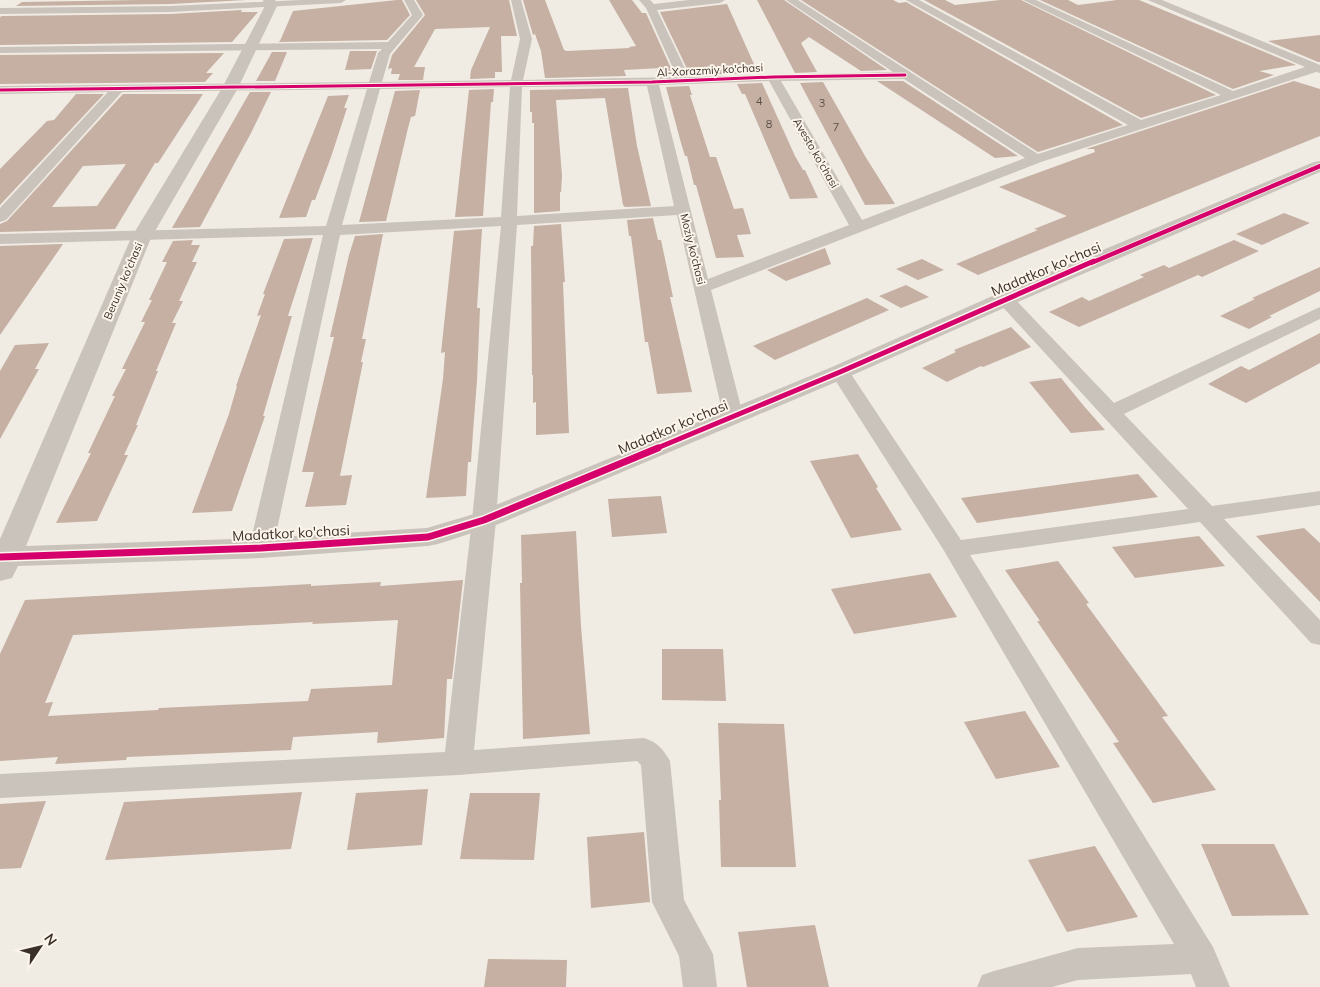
<svg xmlns="http://www.w3.org/2000/svg" width="1320" height="987" font-family="Mulish,sans-serif">
  <rect width="100%" height="100%" fill="#f0ebe3"/>
  <path fill="#c5b0a3" fill-rule="evenodd" d="M139 0H247L170 4 16 6 22 2Z
    M397 0H402L410 15 387 40 278 42 280 41 293 11Z
    M416 0H509L517 36H501L502 72H495V78L470 79 471 70 490 27 435 29 414 67H425L423 80H398L400 74H391L392 68 388 69 392 55 425 15Z
    M523 0H545L564 50 567 51 630 48 629 47 636 46 609 0H632L642 13H646L674 75H663L661 68 624 70 626 76 545 78 541 51 535 34 533 35Z
    M757 0H784L887 70 861 71 809 37 801 43 817 72 795 73Z
    M801 0H893L899 3 906 2 1123 125 1038 152Z
    M924 0H945L955 5 1000 0H1021L1216 95 1141 118Z
    M1040 0H1068L1078 5 1117 0H1139L1296 65 1259 71 1274 75 1233 89Z
    M727 4 758 73 690 75 660 12Z
    M242 10 241 12H258L232 42 0 45V17L2 16 170 14Z
    M1320 35V62H1318L1268 41Z
    M350 51H377L371 69 345 70Z
    M272 52H287L275 81H256Z
    M224 53 206 73H213L205 82 0 84V55Z
    M877 81H903L1018 156 995 158Z
    M1294 81 1320 89V136L978 275 956 264 1038 230 1034 229 1067 216 999 187 1095 152 1094 149H1086Z
    M823 82 865 156 895 204 865 205 800 83Z
    M762 83 795 156 803 170H805L818 198 790 199 745 94H742L737 84Z
    M689 86 692 95H690L710 157H716L734 209 743 208 751 234 737 235 744 257 716 258 696 185H694L687 156H685L681 143 666 87Z
    M628 88 637 146 651 206 625 207 623 205 605 98 556 100 562 176 561 192H560V211L534 213V123H532V112H530V90Z
    M494 89 493 102H491L483 216 455 217 469 90Z
    M420 90 415 116 411 117 408 128 386 221 359 222 395 91Z
    M250 92H271L251 133 200 227 172 228Z
    M76 94H104L0 205V169L47 121 54 120Z
    M123 94H203L158 163H155L115 229 0 232V224L7 221ZM126 164 97 206 52 207 83 166Z
    M349 95 344 108H347L331 157 315 200H312L306 217 279 218 328 96Z
    M1284 213 1310 223 1262 245 1236 234Z
    M653 218 658 240H661L673 297H670L692 392 657 394 648 342H645L631 236H629L627 220Z
    M561 224 565 282H563L569 433 536 435V402L533 403V375H532L531 246H533L534 226Z
    M482 229 477 308H480L477 380 473 432 471 462H468L466 496 426 498 443 379 445 352 441 353 454 231Z
    M383 234 362 339H366L361 362H363L340 476 352 475 346 505 305 507 314 472H302L334 337H330L349 255 355 236Z
    M313 238 288 316H292L263 416H265L232 511 192 513 229 414 237 386H236L261 315 257 316 265 294H263L284 239Z
    M193 240 191 245H200L192 262H197L179 301H183L172 323H176L156 371H158L136 425H138L124 455H128L97 521 56 523 91 453H88L115 396H112L126 369H122L145 322H141L152 300H149L167 262H162L173 241Z
    M1234 240 1259 251 1202 277 1198 275 1079 327 1049 312 1082 297 1089 301 1144 277 1140 275 1164 265 1169 268Z
    M63 244 0 335V246Z
    M825 248 831 264 786 281 767 270Z
    M922 259 944 270 918 280 896 269Z
    M1320 267V291L1269 316 1272 317 1249 329 1220 316 1255 299 1252 298Z
    M906 285 929 297 901 308 879 296Z
    M867 298 889 310 775 360 753 346Z
    M1011 327 1031 347 983 367 981 366 947 382 922 368 956 352 954 350Z
    M1320 333V363L1246 403 1208 384 1241 366 1249 370Z
    M49 343 35 369H39L0 439V371L15 345Z
    M1061 378 1083 405 1105 430 1071 433 1029 382Z
    M858 454 878 487 876 488 902 530 851 538 810 461Z
    M1138 474 1158 497 977 523 961 498Z
    M661 496 667 533 612 537 608 499Z
    M1304 528 1320 543V602L1256 536Z
    M576 531 581 626 590 734 523 739 520 583H522L521 535Z
    M1199 536 1225 566 1135 578 1112 547Z
    M1058 561 1089 603 1086 604 1168 716 1162 717 1216 790 1153 803 1113 743 1119 742 1037 621H1040L1005 570Z
    M930 573 957 617 854 634 831 589Z
    M463 580 452 679H447L444 738 377 743 378 732 293 737 291 750 127 757 126 760 55 764 58 757 0 761V654L25 600 311 584V586L381 582 380 586ZM398 620 392 685 311 689 308 701 159 708 158 710 48 716 53 702 45 703 73 635 313 622 312 624Z
    M662 649H723L726 701 662 700Z
    M1025 711 1060 767 996 779 964 722Z
    M718 723 784 724 796 867H721L719 800H721Z
    M428 789 422 845 347 850 356 793Z
    M302 792 291 849 105 860 124 802Z
    M470 793H540L534 860 460 859Z
    M46 801 21 868 0 869V804Z
    M644 832 650 902 591 908 587 837Z
    M1201 844H1274L1309 915 1232 916Z
    M1095 846 1138 917 1067 932 1028 860Z
    M815 925 829 987H747L738 932Z
    M488 959 567 960 566 987H484Z"/>
  <g fill="none" stroke-linecap="round" stroke-linejoin="round">
    <path fill="#c9c3bc" fill-rule="evenodd" d="M301 0H346L341 3 170 12 0 14V8L170 6Z
      M404 0H414L423 15 390 54 382 82 511 80 520 39 511 0H521L532 39 523 80 677 77 646 8 639 0H650L654 4 689 0H725L720 3 657 10 689 77 893 72 786 0H798L1038 154 1128 125 906 0H919L1141 120 1221 95 1023 0H1036L1233 91 1305 67 1148 0H1162L1320 65V73L1316 72 1041 162 711 290 743 415 740 419 733 421 726 419 723 415 677 215 517 225 496 520 474 750 644 738C657 742 663 749 670 761L684 900 713 954 717 987H683L679 956 652 902 641 765 637 761 458 775 0 798V774L445 752 472 520 501 226 340 235 273 548 269 553 261 556 253 553 249 548 323 235 0 244V234L326 226 367 89 122 92 6 220 0 222V208L108 92 0 94V86L369 82 378 53 382 49 0 53V47L388 42 412 15ZM904 79 1025 158 862 220 781 81ZM769 81 849 225 708 279 659 85ZM647 86 674 206 517 216 522 87ZM510 87 501 217 342 225 380 89Z
      M1005 294 1011 295 1114 403 1320 307V319L1124 414 1212 506 1320 491V505L1224 519 1320 620V645L1311 643 1200 522 970 555 1213 947 1230 987H1196L1191 974 1078 980 1052 987H977L982 975 994 971 1078 948 1174 944 943 549 830 372 833 368 840 366 847 368 961 540 1188 509 999 303 996 299 999 295Z"/>
    <path fill="#c9c3bc" fill-rule="evenodd" d="M263 0H275L277 6 238 88 151 238 26 546 261 538 427 528 474 514 832 367 997 294 1314 162 1320 161V172L1013 304 848 377 494 526 438 544 428 546 261 558 18 566 12 578 0 581V539L131 238 222 88 265 6Z"/>
    <g stroke="#fcf5eb" stroke-width="5">
      <path id="cycleway-far3" d="M0 90 652 82 773 77 905 75"/>
    </g>
    <g stroke="#fcf5eb" stroke-width="6">
      <path id="cycleway-far2" d="M1091 263 1320 166"/>
    </g>
    <g stroke="#fcf5eb" stroke-width="8">
      <path id="cycleway-far1" d="M655 449 840 372 1094 261"/>
    </g>
    <g stroke="#fcf5eb" stroke-width="10">
      <path id="cycleway" d="M0 557 261 548 428 537 484 520 658 448"/>
    </g>
    <use href="#cycleway-far3" stroke="#d6006c" stroke-width="3"/>
    <use href="#cycleway-far2" stroke="#d6006c" stroke-width="4.5"/>
    <use href="#cycleway-far1" stroke="#d6006c" stroke-width="5"/>
    <use href="#cycleway" stroke="#d6006c" stroke-width="7"/>
  </g>
  <g text-anchor="middle" stroke-width="4" stroke-linejoin="round" paint-order="stroke">
    <g font-size="11" fill="#3b3029" stroke="#fcf5eb">
      <text transform="translate(710 70) rotate(-3)" y="4">Al-Xorazmiy ko'chasi</text>
      <text transform="translate(816 153) rotate(60)" y="4">Avesto ko'chasi</text>
      <text transform="translate(693 249) rotate(76)" y="4">Moziy ko‘chasi</text>
      <text transform="translate(123 281) rotate(-67)" y="4">Beruniy ko'chasi</text>
    </g>
    <g font-size="11" fill="#5e5048">
      <text x="759" y="105">4</text>
      <text x="822" y="107">3</text>
      <text x="769" y="128">8</text>
      <text x="836" y="131">7</text>
    </g>
    <g font-size="14" fill="#3b3029" stroke="#fcf5eb">
      <text transform="translate(1046 269) rotate(-23)" y="5">Madatkor ko'chasi</text>
      <text transform="translate(673 427) rotate(-23)" y="5">Madatkor ko'chasi</text>
      <text transform="translate(291 533) rotate(-3)" y="5">Madatkor ko'chasi</text>
    </g>
  </g>
  <g transform="translate(40 947) rotate(55)" stroke="#fcf5eb" stroke-width="4" paint-order="stroke">
  <path d="M0-4L9 19L0 12L-9 19Z" fill="#3b3029"/>
  <text y="-8" font-size="14" font-weight="bold" text-anchor="middle" fill="#3b3029">N</text>
  </g>
</svg>
